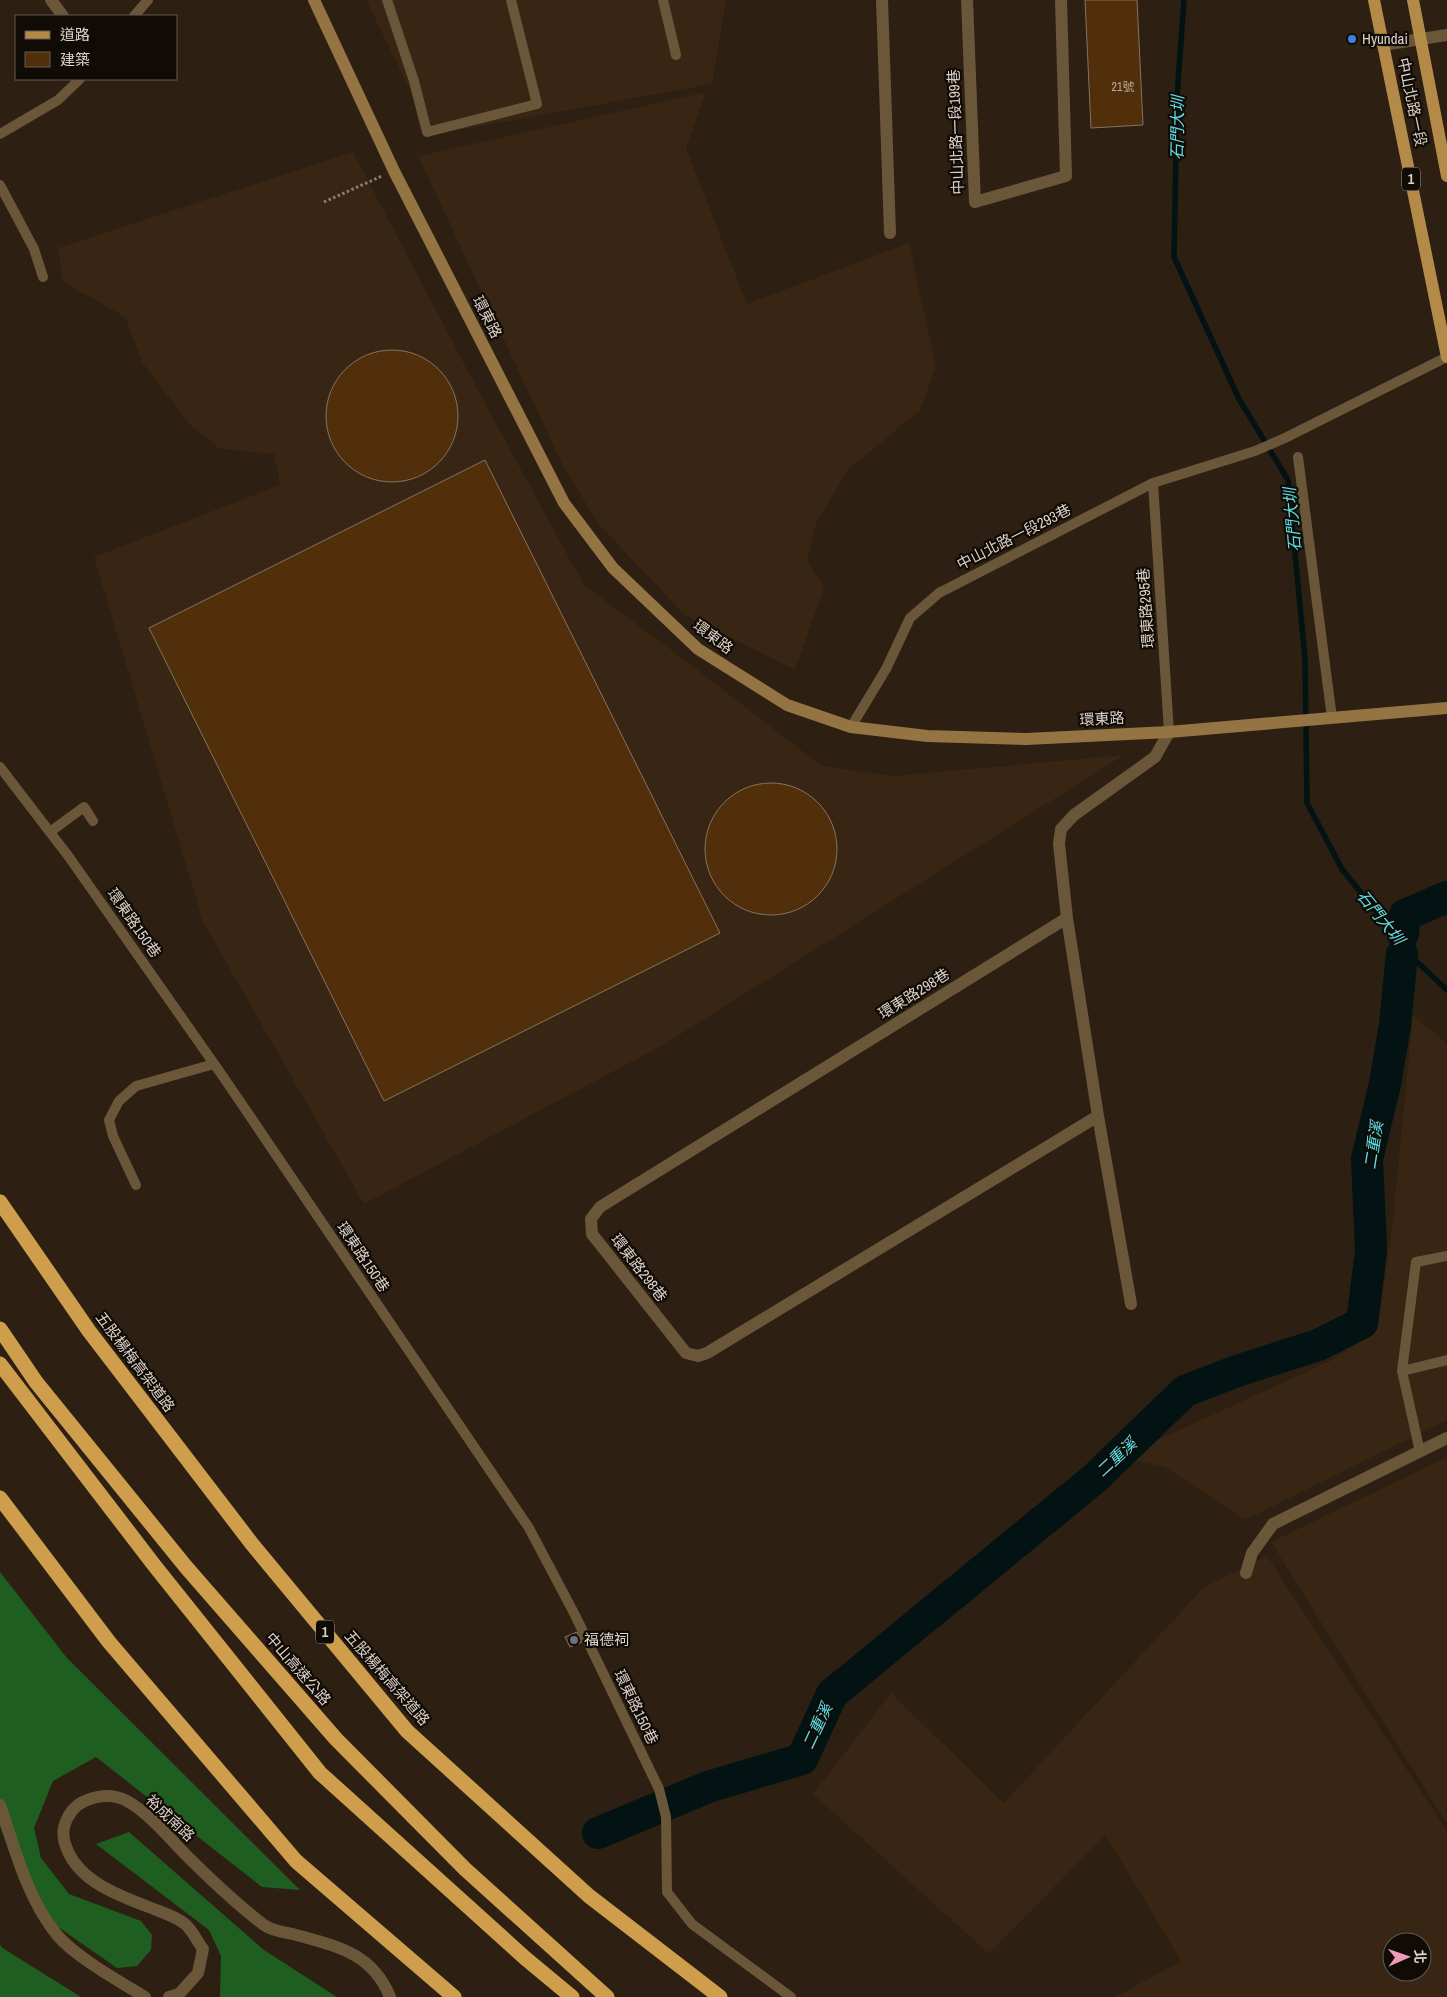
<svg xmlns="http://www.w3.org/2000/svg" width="1447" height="1997" font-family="'Archivo Narrow','Noto Sans TC',sans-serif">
  <rect width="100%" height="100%" fill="#2d1f12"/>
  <path fill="#382513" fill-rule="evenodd" d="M366 0H726L712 84 432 135Z
    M706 92 686 148 747 304 909 243 936 367 920 410 849 469 817 521 807 560 824 588 795 670 685 615 599 525 563 466 418 156Z
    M353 152 480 394 584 585 661 642 822 766 893 776 1124 755 665 1044 364 1204 203 922 94 557 280 485 274 454 220 449 189 424 142 362 125 317 63 282 58 248Z
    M1413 1015 1447 1044V1420L1245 1520 1165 1467 1133 1460 1155 1441 1332 1360 1378 1329 1393 1217Z
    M1447 1457V1824L1271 1542Z
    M1267 1556 1447 1831V1997H1115L1181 1961 1105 1835 989 1954 813 1794 891 1693 1004 1803 1204 1587ZM1392 1942H1422V1972H1392Z"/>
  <path fill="#1e5e21" d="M0 1572 67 1658 300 1890 262 1887 96 1757 53 1781 34 1828 41 1858 69 1894 141 1921 152 1935 151 1950 137 1966 117 1968 45 1918 16 1870 0 1826Z
    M129 1832 264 1950 337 1997H220L221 1956 209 1930 96 1844Z
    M0 1944 1 1947 81 1997H0Z"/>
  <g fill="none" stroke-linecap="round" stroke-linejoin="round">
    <path stroke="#031213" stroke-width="5.5" d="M1184 0 1177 97 1174 257 1239 399 1288 480 1305 658 1307 803 1342 869 1414 959 1447 990"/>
    <path stroke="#031213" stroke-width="32" d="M1403 934 1405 915 1447 897
      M598 1833 708 1787 802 1759 832 1694 1095 1478 1185 1391 1237 1371 1318 1345 1362 1323 1371 1251 1367 1159 1385 1084 1395 1025 1402 954"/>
  </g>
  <path fill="#512f0a" stroke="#847364" d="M1085 0H1137L1143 125 1091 128Z
    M326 416a66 66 0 1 1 132 0a66 66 0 1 1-132 0Z
    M485 460 720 933 384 1101 149 628Z
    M705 849a66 66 0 1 1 132 0a66 66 0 1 1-132 0Z
    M577 1632 582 1642 570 1647 565 1637Z"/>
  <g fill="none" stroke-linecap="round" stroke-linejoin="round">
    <path stroke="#8a7f74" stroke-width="3" stroke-dasharray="2.5 2.5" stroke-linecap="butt" d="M324 202 382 176"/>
    <path stroke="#6a5739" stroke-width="10" d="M387 0 414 81 427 132 537 104 511 0
      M663 0 676 55
      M134 16 148 0
      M0 134 58 100 80 79
      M0 185 34 249 43 277
      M1298 457 1332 718
      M1153 483 1169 732
      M851 727 886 669 910 618 939 593 1153 483 1255 451 1285 438 1447 357
      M0 767 69 857 224 1078 529 1528 575 1615 659 1789 666 1817 667 1892 692 1924 791 1997
      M50 832 84 807 93 821
      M136 1185 113 1136 109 1120 119 1101 136 1086 214 1064
      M1402 1371 1447 1360
      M1420 1452 1402 1371 1416 1262 1447 1256"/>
    <path stroke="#6a5739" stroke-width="12" d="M51 0 63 16
      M882 0 890 233
      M967 0 975 202 1066 176 1061 0
      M1383 45 1447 35
      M1067 918 600 1207 591 1219 592 1234 686 1353 698 1356 707 1353 1098 1116
      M1131 1304 1098 1116 1067 918 1059 844 1061 829 1074 815 1155 757 1169 732
      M1246 1573 1252 1553 1273 1524 1447 1438
      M0 1805C15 1849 27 1898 57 1935 77 1958 119 1981 145 1997
      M169 1997 179 1994 198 1973 203 1949C197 1941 192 1930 185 1924 177 1917 164 1913 154 1909 123 1897 80 1883 67 1849 62 1837 62 1828 68 1817 78 1797 108 1791 127 1801 146 1811 168 1836 183 1852 209 1878 235 1903 264 1925 272 1931 284 1932 293 1934 335 1946 372 1952 390 1997"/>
    <path stroke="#937442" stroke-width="12" d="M314 0 394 171 564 503 613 568 698 649 787 705 851 727 927 736 1026 739 1169 732 1447 708"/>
    <path stroke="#b38a48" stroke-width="12" d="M1374 0 1447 357
      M1413 0 1447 176"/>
    <path stroke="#cf9e4d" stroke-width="15" d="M0 1202 89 1331 252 1544 407 1731 589 1896 720 1997
      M0 1329 36 1382 186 1567 336 1739 465 1869 607 1997
      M0 1364 154 1565 320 1773 525 1958 572 1997
      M0 1498 109 1642 296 1861 454 1997"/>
  </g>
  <circle fill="#3f7fe0" stroke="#110b06" stroke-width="2" cx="1352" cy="39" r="5"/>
  <circle fill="#6b7280" stroke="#110b06" stroke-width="2" cx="574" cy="1640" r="5"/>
  <g text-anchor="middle" stroke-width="4.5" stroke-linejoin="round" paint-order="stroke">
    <g font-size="12" fill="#b8a899">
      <text x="1123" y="91">21號</text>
    </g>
    <g fill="#110b06" stroke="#9e968e" stroke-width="1">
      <rect x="1402" y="167.5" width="18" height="23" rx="4"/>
      <rect x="316" y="1620.5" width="18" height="23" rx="4"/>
    </g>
    <g font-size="14" font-weight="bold" fill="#dbd1c9">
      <text x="1411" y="184">1</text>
      <text x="325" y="1637">1</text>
    </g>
    <g font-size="15" fill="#dbd1c9" stroke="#110b06" text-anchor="start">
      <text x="1362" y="44">Hyundai</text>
      <text x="584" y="1645">福德祠</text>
    </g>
    <g font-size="15" fill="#dbd1c9" stroke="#110b06">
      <text transform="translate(1412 102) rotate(78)" y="5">中山北路一段</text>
      <text transform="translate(956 132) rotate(-92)" y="5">中山北路一段199巷</text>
      <text transform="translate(487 317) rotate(63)" y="5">環東路</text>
      <text transform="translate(1014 537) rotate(-27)" y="5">中山北路一段293巷</text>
      <text transform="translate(1146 608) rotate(-94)" y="5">環東路295巷</text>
      <text transform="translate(713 637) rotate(37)" y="5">環東路</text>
      <text transform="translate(1102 719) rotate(-3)" y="5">環東路</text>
      <text transform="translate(134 923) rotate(55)" y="5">環東路150巷</text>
      <text transform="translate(914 994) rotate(-32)" y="5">環東路298巷</text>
      <text transform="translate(363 1257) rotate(56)" y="5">環東路150巷</text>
      <text transform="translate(639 1268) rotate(52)" y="5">環東路298巷</text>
      <text transform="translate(135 1362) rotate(53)" y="5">五股楊梅高架道路</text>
      <text transform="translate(298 1669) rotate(49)" y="5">中山高速公路</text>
      <text transform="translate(387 1678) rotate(49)" y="5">五股楊梅高架道路</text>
      <text transform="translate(636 1707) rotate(64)" y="5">環東路150巷</text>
      <text transform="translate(170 1818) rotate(43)" y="5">裕成南路</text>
    </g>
    <g font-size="16" font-style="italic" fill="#5ce1eb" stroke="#110b06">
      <text transform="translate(1177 128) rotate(-89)" y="6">石門大圳</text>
      <text transform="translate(1292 520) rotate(-95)" y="6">石門大圳</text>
      <text transform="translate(1381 917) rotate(51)" y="6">石門大圳</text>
      <text transform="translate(1373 1145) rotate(-81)" y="6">二重溪</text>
      <text transform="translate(1116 1457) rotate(-43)" y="6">二重溪</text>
      <text transform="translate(817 1726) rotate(-65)" y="6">二重溪</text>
    </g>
  </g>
  <rect x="15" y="15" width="162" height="65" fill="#110b06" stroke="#625a54"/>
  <rect x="25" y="31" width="25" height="8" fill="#b38a48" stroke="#625a54"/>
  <text x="60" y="40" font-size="15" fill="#dbd1c9">道路</text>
  <rect x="25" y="52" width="25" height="15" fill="#512f0a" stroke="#625a54"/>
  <text x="60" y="65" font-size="15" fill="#dbd1c9">建築</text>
  <g transform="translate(1407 1957) rotate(88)"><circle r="24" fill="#110b06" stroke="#625a54"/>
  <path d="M0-4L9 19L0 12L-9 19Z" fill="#ef9ab8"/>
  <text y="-8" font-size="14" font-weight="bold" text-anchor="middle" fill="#dbd1c9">北</text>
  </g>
</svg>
